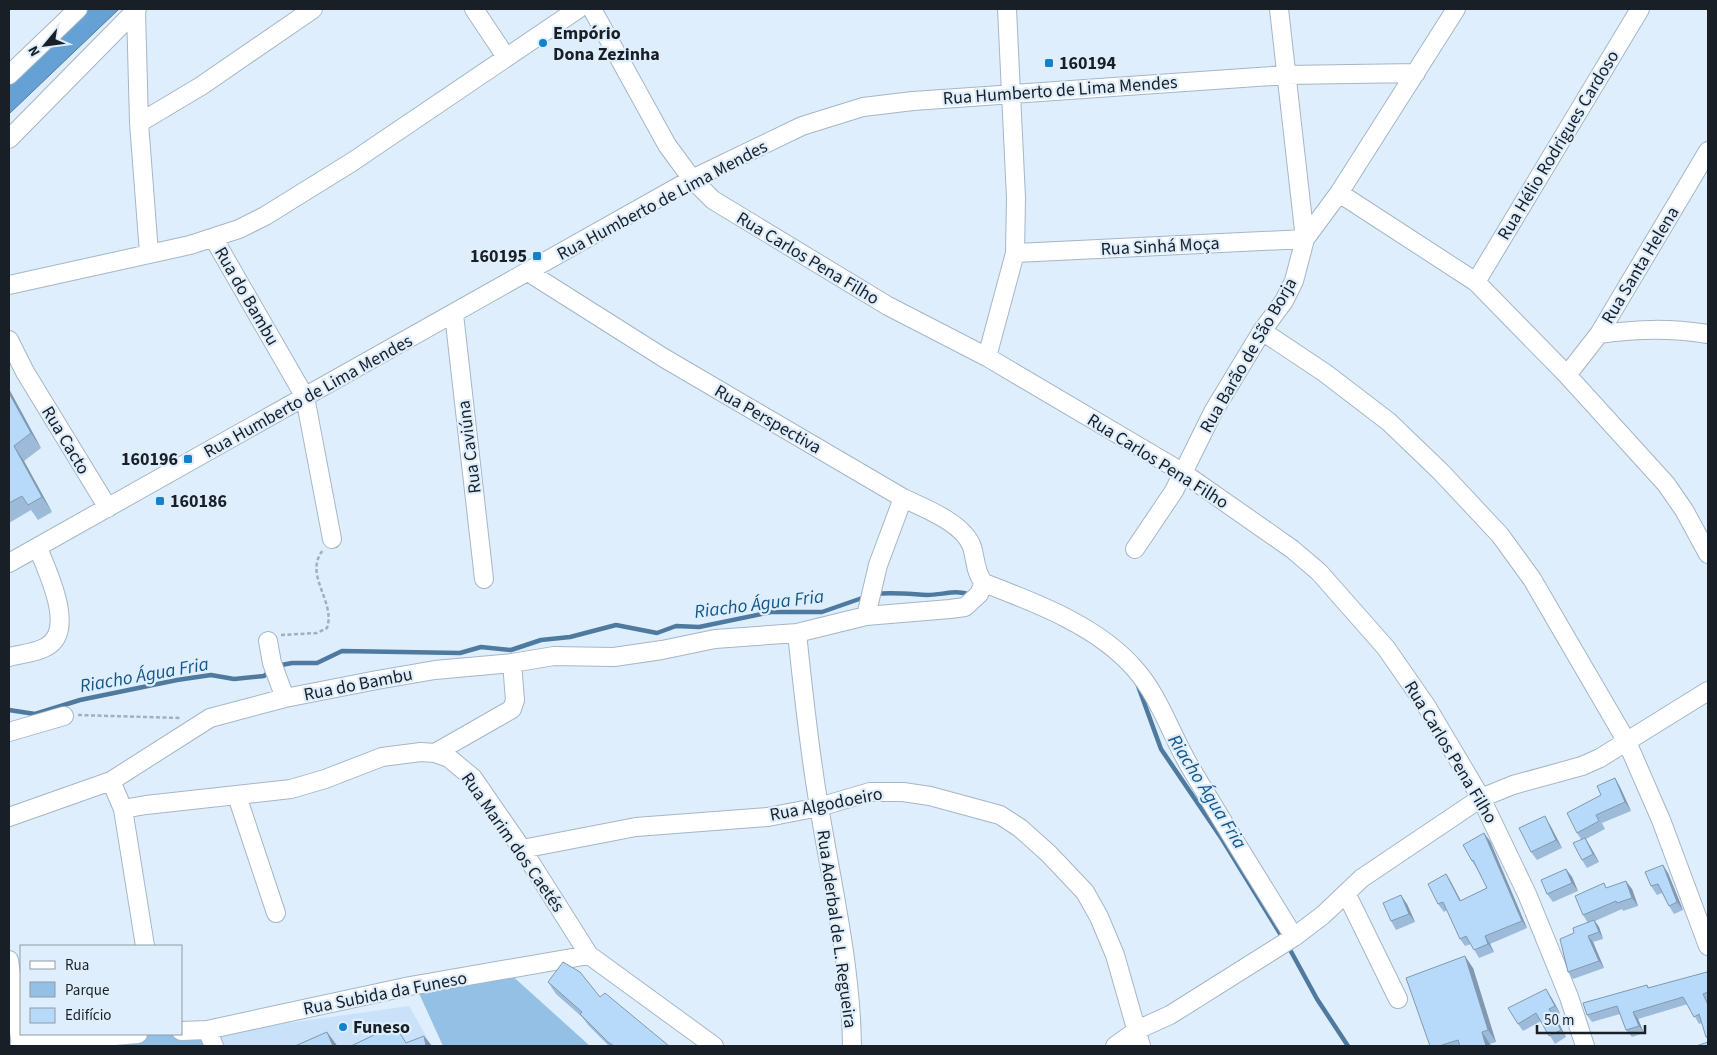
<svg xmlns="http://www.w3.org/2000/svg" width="1717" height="1055" font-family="'Source Sans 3',sans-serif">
  <rect width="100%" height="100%" fill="#dfeefc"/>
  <path fill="#cae2f9" d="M409 1006 432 1046H208L203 1035Z"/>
  <path fill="#95c0e6" d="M507 971 590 1046H443L417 989Z
    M200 1029 209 1046H49L158 1034H181Z"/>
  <path fill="#66a1d5" stroke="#4f7aa0" d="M83 9H119L9 114V82Z"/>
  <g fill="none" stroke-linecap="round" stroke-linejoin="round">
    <path stroke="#4f7aa0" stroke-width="4.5" d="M875 594C892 592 909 594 927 595 943 595 956 589 971 595
      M276 666 292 663H317L342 651 460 653 481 647 511 650 541 640 570 637 616 625 657 633 676 626 699 627 771 612H822L865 597
      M1137 683 1161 749 1222 839 1284 940
      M9 710 35 714 80 700 177 680 211 675 234 679 264 676 270 671
      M1288 946 1317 999 1348 1046"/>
    <g stroke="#a4b6c7" stroke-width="20">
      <path id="minor" d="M474 9 506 57
        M592 9 667 145 692 179 713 200 888 306 987 357 1182 472 1292 549 1319 572 1386 648 1427 707 1481 798 1527 894 1569 997 1585 1046
        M1279 9 1305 239
        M136 10 139 123 149 253
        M9 75 78 9
        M139 123 201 86 313 9
        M9 139 137 9
        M1339 193 1476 282 1567 375 1666 484 1684 510 1708 554
        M214 239 305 397 332 539
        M1015 253 1305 239
        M528 272 664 358 903 498C924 508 964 523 972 547 976 560 975 573 984 583
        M1476 282 1640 9
        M9 285 190 245 239 229 265 216 352 162 578 9
        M454 314 484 579
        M1262 331 1325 373 1389 422 1441 472 1500 535 1532 579 1627 742 1661 820 1708 946
        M1599 334C1640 329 1668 328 1708 334
        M9 340 25 372 108 508
        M987 357 1015 253 1016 198 1007 9
        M1567 375 1599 334 1708 151
        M1135 549 1174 491 1213 412 1262 331 1284 301 1294 281 1305 239 1339 193 1456 9
        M9 563 692 179 802 126 863 107 913 101 1286 75 1416 73
        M984 583C1036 603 1098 626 1135 669 1159 696 1171 734 1189 765 1223 823 1259 880 1294 937
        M866 616 878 565 903 498
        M797 633C803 690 809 749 819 806 832 886 851 965 852 1046
        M268 641 272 663 285 698
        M9 657C20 654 36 653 46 647 77 631 47 571 38 548
        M512 663 554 656 614 657 662 650 715 639 797 633 866 616 950 609 965 607 979 594 984 583
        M9 732 64 716
        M111 781 123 809 146 805 291 789 325 779 382 757 421 752 435 753 449 758 473 778 522 849 589 955 714 1046
        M237 796 276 913
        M123 809 145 946
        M9 817 111 781 210 718 285 698 377 680 435 670 512 663 515 700 512 709 435 753
        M522 849 636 827 768 817 819 807 870 792H903L930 796 1000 815 1020 828 1049 854 1085 892 1099 917 1115 955 1141 1046
        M1346 893 1398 999
        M9 960 21 1046
        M207 1030 214 1046
        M181 1031 207 1030 410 986 589 955
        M20 1044 138 1034
        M1115 1046 1137 1030 1170 1015 1294 937 1323 915 1362 878 1481 798 1513 785 1582 766 1600 758 1708 691"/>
    </g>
    <path stroke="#a3afbb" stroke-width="2.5" stroke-dasharray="4 2.5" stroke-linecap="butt" d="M281 635 317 633 327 628C336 601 303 575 323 550
      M78 715 180 718"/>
    <use href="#minor" stroke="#fff" stroke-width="18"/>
  </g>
  <path fill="#9dbbd8" d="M9 389 41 448 24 461 52 512 38 520 31 510 9 523Z
    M1615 778 1620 787 1631 811 1602 823 1605 829 1586 839 1590 846 1599 862 1587 868 1582 860 1581 839 1577 833 1601 795Z
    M1550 825 1562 848 1537 860 1531 852Z
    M1490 841 1527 928 1490 944 1494 952 1479 958 1471 944 1465 946 1460 939 1447 910 1444 912 1438 904 1446 874 1451 882 1461 901 1487 888 1477 869 1472 861Z
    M1566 869 1572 877 1578 891 1553 902 1547 894Z
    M1668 873 1683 910 1674 914 1669 906 1662 893 1657 895 1651 886Z
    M1608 887 1632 889 1638 906 1623 911 1622 909 1595 921 1599 927 1603 939 1593 942 1604 968 1573 979 1568 972 1574 933 1588 923 1583 915Z
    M1407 904 1415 922 1396 930 1391 921Z
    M1473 968 1496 1042 1490 1044 1491 1046H1430Z
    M1708 973V1040L1706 1037 1702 1023 1699 1024 1688 1004 1638 1019 1644 1033 1632 1037 1626 1030 1620 1014 1592 1022 1587 1015 1647 985 1649 988Z
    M548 982 669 1046H609L589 1026 582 1017 556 994Z
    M1551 997 1560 1013 1555 1016 1566 1037 1555 1044 1541 1021 1523 1031 1518 1024Z"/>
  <path fill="#8099b0" d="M9 389 41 448 31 433 9 393Z
    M14 446 24 461 52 512 42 497Z
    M1615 778 1620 787 1631 811 1625 802Z
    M1545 816 1550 825 1562 848 1556 840Z
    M1484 833 1490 841 1527 928 1522 921Z
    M1585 838 1590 846 1599 862 1593 854Z
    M1663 865 1668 873 1683 910 1677 902Z
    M1566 869 1572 877 1578 891 1572 883Z
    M1446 874 1451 882 1465 909 1460 901Z
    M1626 881 1632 889 1638 906 1632 898Z
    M1401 895 1407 904 1415 922 1409 914Z
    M1594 920 1599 927 1603 939 1599 932Z
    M1485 936 1490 944 1494 952 1488 944Z
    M1588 936 1593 942 1604 968 1599 961Z
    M1465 956 1473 968 1496 1042 1488 1030Z
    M1546 989 1551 997 1560 1013 1555 1006Z
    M1549 1009 1555 1016 1566 1037 1561 1030Z
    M1633 1012 1638 1019 1644 1033 1639 1026Z
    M327 1032 336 1044 337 1046H333Z
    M1482 1032 1490 1044 1491 1046H1486Z
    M424 1036 432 1046H426Z"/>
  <path fill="#b7dafb" stroke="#8099b0" d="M9 393 31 433 14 446 42 497 28 505 22 496 9 503Z
    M1615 778 1625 802 1596 815 1599 821 1577 833 1567 813 1601 795 1597 786Z
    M1545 816 1556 840 1531 852 1519 828Z
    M1484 833 1522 921 1485 936 1488 944 1474 950 1466 936 1460 939 1443 902 1438 904 1428 884 1446 874 1460 901 1487 888 1473 860 1472 861 1463 845Z
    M1585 838 1593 854 1582 860 1573 843Z
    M1663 865 1677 902 1669 906 1658 884 1651 886 1645 872Z
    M1566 869 1572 883 1547 894 1541 880Z
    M1626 881 1632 898 1617 903 1616 901 1583 915 1575 896 1604 883 1606 888Z
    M1401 895 1409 914 1391 921 1383 903Z
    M1594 920 1599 932 1588 936 1599 961 1568 972 1560 939 1574 933 1573 928Z
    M1465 956 1488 1030 1482 1032 1486 1046H1460L1458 1040 1439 1046H1430L1406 978Z
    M563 962 580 972 600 997 605 993 669 1046H614L608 1042 580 1014 582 1012 548 982Z
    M1707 972 1708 974V992L1703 994 1708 1005V1036L1706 1037 1699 1014 1694 1017 1683 997 1633 1012 1639 1026 1626 1030 1617 1006 1587 1015 1583 1003 1647 985 1648 988Z
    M1546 989 1555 1006 1549 1009 1561 1030 1549 1036 1536 1013 1518 1024 1508 1008Z
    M395 1025 406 1043 424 1036 426 1046H351Z
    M327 1032 333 1046H295Z
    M1708 1042V1046H1696Z"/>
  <g fill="#1381cb" stroke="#dfeefc" stroke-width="2">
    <circle cx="543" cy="43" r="5"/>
    <rect x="1044" y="58" width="10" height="10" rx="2.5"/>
    <rect x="532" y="251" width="10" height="10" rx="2.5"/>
    <rect x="183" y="454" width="10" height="10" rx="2.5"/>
    <rect x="155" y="496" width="10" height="10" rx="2.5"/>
    <circle cx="343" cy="1027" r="5"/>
  </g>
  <g text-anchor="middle" stroke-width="4.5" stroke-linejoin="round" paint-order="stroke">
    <g font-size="18" font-weight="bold" fill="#191f26" stroke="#dfeefc" text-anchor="start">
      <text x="553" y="39">Empório<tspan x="553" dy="21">Dona Zezinha</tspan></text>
      <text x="1059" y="69">160194</text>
      <text x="527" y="262" text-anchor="end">160195</text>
      <text x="178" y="465" text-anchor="end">160196</text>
      <text x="170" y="507">160186</text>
      <text x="353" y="1033">Funeso</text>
    </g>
    <g font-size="18" fill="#191f26" stroke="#dfeefc">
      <text transform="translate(1060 90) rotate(-4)" y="6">Rua Humberto de Lima Mendes</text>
      <text transform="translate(1558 145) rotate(-59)" y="6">Rua Hélio Rodrigues Cardoso</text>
      <text transform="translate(662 200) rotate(-28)" y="6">Rua Humberto de Lima Mendes</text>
      <text transform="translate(1160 246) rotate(-3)" y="6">Rua Sinhá Moça</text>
      <text transform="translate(808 258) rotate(31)" y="6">Rua Carlos Pena Filho</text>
      <text transform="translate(1640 265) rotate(-59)" y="6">Rua Santa Helena</text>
      <text transform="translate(247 296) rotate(60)" y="6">Rua do Bambu</text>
      <text transform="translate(1248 355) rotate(-60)" y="6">Rua Barão de São Borja</text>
      <text transform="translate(308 396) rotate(-29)" y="6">Rua Humberto de Lima Mendes</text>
      <text transform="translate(768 419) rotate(30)" y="6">Rua Perspectiva</text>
      <text transform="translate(66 440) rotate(59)" y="6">Rua Cacto</text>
      <text transform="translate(469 447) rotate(-97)" y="6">Rua Caviúna</text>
      <text transform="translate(1158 461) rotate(32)" y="6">Rua Carlos Pena Filho</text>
      <text transform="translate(358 684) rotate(-11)" y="6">Rua do Bambu</text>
      <text transform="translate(1451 752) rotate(59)" y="6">Rua Carlos Pena Filho</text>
      <text transform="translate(826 804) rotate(-11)" y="6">Rua Algodoeiro</text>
      <text transform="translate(513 842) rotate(55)" y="6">Rua Marim dos Caetés</text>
      <text transform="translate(837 929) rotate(82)" y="6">Rua Aderbal de L. Regueira</text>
      <text transform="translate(385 993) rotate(-11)" y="6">Rua Subida da Funeso</text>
    </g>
    <g font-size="19" font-style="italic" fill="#135687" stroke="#dfeefc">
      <text transform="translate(759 603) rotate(-7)" y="7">Riacho Água Fria</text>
      <text transform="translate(144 674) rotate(-10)" y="7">Riacho Água Fria</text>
      <text transform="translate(1208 791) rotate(58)" y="7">Riacho Água Fria</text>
    </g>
  </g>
  <rect width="1717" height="1055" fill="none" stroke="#191f26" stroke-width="20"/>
  <rect x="20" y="945" width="162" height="90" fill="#dfeefc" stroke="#909ba6"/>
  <rect x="30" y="961" width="25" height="8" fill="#ffffff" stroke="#909ba6"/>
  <text x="65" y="970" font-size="15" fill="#191f26">Rua</text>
  <rect x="30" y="982" width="25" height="15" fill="#95c0e6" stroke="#909ba6"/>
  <text x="65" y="995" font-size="15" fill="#191f26">Parque</text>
  <rect x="30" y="1008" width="25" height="15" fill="#b7dafb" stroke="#909ba6"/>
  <text x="65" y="1020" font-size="15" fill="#191f26">Edifício</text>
  <g transform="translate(45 45) rotate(241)" stroke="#dfeefc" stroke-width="4" paint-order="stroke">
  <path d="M0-4L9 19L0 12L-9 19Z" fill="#191f26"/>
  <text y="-8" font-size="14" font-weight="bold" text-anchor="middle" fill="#191f26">N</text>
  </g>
  <path d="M1537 1025v8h108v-8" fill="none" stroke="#191f26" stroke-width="2.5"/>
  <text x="1544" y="1025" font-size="15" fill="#191f26" stroke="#dfeefc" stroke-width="4" paint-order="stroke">50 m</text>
</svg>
